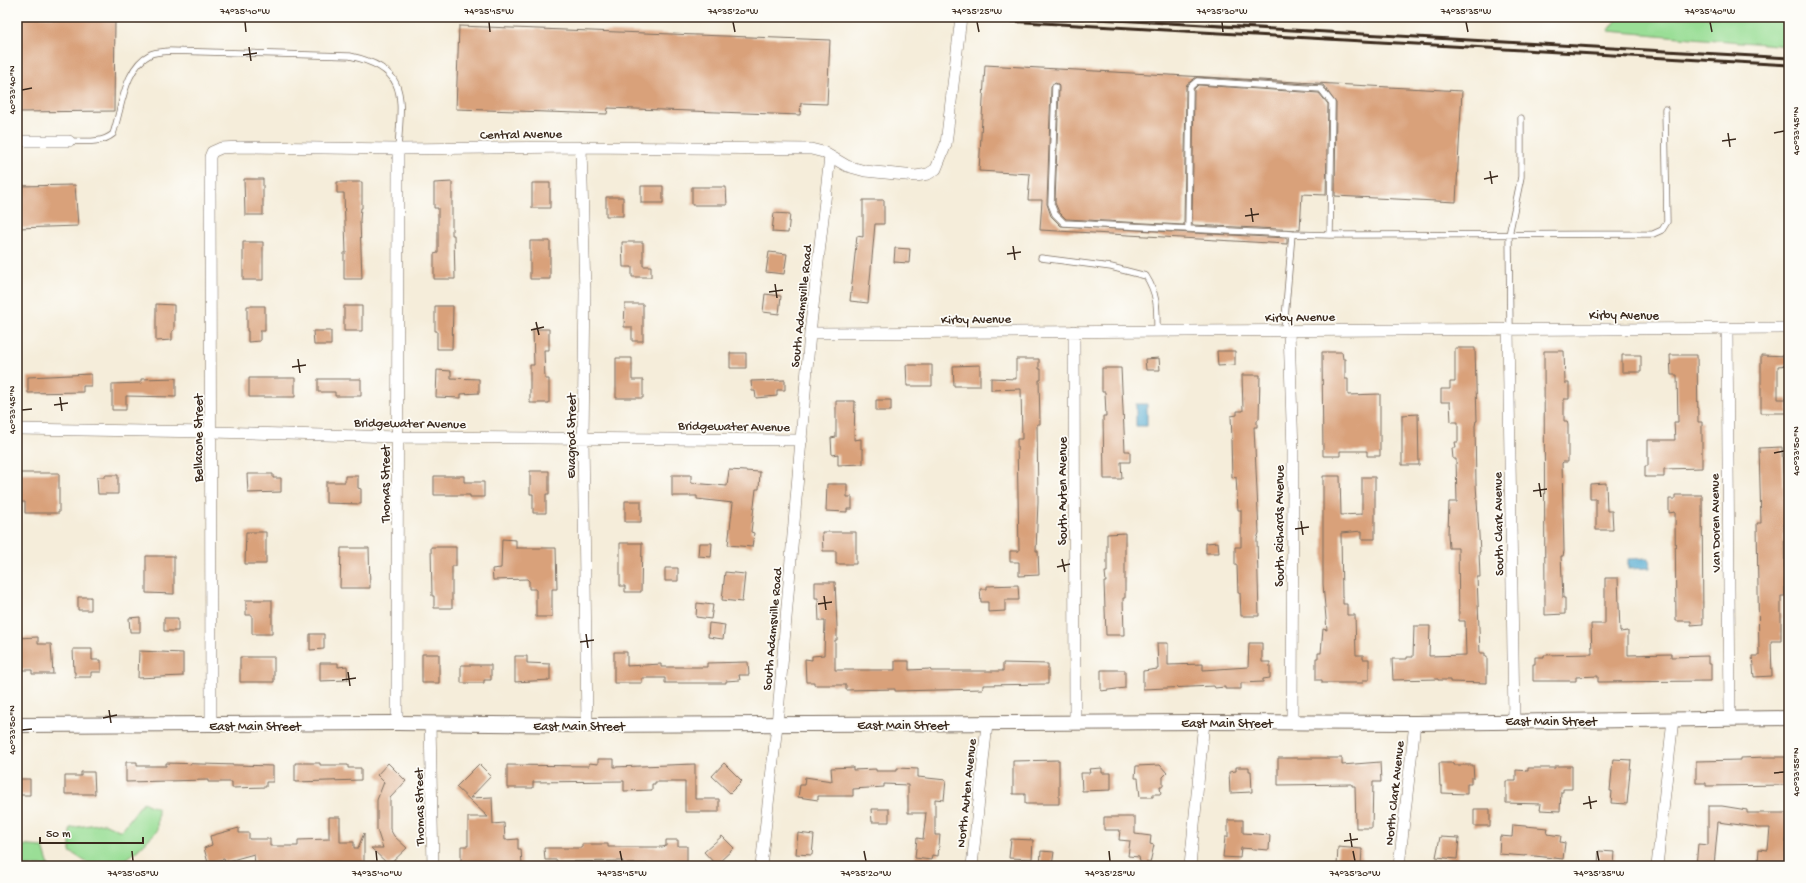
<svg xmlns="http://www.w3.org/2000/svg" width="1806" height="883" font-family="'Gochi Hand',sans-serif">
  <rect width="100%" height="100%" fill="#fdfcf7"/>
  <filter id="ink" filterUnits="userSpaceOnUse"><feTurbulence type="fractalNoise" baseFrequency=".025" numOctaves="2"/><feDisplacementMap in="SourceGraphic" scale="8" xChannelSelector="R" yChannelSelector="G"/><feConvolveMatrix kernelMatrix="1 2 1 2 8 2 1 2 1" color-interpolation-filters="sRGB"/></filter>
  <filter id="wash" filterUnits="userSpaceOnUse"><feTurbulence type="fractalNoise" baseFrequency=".012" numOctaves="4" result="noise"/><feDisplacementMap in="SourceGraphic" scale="16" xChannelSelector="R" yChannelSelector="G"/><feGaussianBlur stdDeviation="0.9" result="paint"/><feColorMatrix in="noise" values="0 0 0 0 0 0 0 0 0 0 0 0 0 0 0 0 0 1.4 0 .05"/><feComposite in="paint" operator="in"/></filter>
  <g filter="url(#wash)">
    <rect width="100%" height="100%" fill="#f5edda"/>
    <path fill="#9ade96" stroke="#6a845a" d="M1619 17H1789V46L1608 31Z
      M143 802 158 809 157 831C141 846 120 873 95 866 87 864 78 856 70 852V828L104 823 121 831Z
      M17 845 43 847 49 866H17Z"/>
    <path fill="#55acd2" stroke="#486b78" d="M1136 404H1147V426H1136Z
      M1649 558 1650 568 1628 569V559Z"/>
    <g id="blocks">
      <path fill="#d9a17a" d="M17 17H115L114 111 17 112Z
        M459 26 830 40 827 104 801 103 800 115 608 108 607 114 456 109Z
        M985 65 1462 91 1456 202 1335 196 1336 103 1323 85 1197 77 1187 84 1186 87 1184 225 1066 219 1059 212 1055 203 1059 87 1058 84 1055 83 1051 87 1047 204 1051 216 1061 226 1287 238V244L1040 230 1042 200H1028L1030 174 979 171Z
        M1198 85 1319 93 1328 104 1326 195 1302 194 1300 230 1192 225 1194 89Z
        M244 179H263V215H245Z
        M337 182H362V208H361L360 220 362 279H344V253H346L344 193H337Z
        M452 182V235H454L455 279H434V254L438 253V208H434V183Z
        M532 183H550V208H532Z
        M75 185 78 226 17 228V186Z
        M641 186H663V203H641Z
        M692 187H726L727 205H692Z
        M606 197H623V216H606Z
        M863 200H884V224H875L868 303 850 301 857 236 863 237Z
        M774 213 790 214 788 233 772 232Z
        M530 241H550V279H530Z
        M243 242H263V280H243Z
        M622 242H643V266H651V277H632V267H623Z
        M895 248 910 249 909 263 894 262Z
        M769 252 787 254 784 274 766 272Z
        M765 294 781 296 779 314 763 312Z
        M156 304 174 305V330L172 331V340L156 341Z
        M625 304H643V341H632V327H624Z
        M247 306H265V331H260V341L248 342V331H247Z
        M344 306H362V331H344Z
        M435 306H453L452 349H437V331H435Z
        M533 329H549V350H544L545 379H549V403H530V365H534Z
        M313 331H331V345H314Z
        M1455 348H1475L1477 421H1476L1475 426 1476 484 1480 552H1479L1480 577H1477L1480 653H1485V657H1487V683L1450 682V680H1438V679L1393 680 1392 659H1407V657H1413L1414 626H1430L1429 656 1466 655 1465 621H1459L1458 548H1449L1448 534 1449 502H1457L1456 459H1453L1452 448H1456L1455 442H1458V422H1451L1450 402H1441V389H1450V382H1455Z
        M1217 351H1235V365L1218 366Z
        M1544 351H1564L1565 383H1569V399H1564V421H1567L1568 425V462H1563L1562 463 1564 551 1563 556H1561L1563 598H1565V614L1545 615Z
        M1322 352H1342L1343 359H1345V379H1348V395L1380 394V456H1367V451H1340V456H1323Z
        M730 353H746V368H730Z
        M1622 355H1641V372H1622Z
        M1670 355H1697L1698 422H1702V468L1664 469V477H1645V466H1648V440H1675L1674 422H1678L1677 375H1671Z
        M1761 355 1789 356V365L1778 366V399H1788V413H1761Z
        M616 358H632V380H643V398H616Z
        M1159 358 1160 370H1146L1145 359Z
        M1016 359H1039V369H1041V380H1039L1040 424H1037L1038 501 1036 551H1038L1039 575 1019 576V562H1010V551H1019L1017 439H1022L1021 389 991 390V378L1016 379Z
        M906 365H932V386H907Z
        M980 365V386H954L953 366Z
        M1102 368H1121L1125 451H1130V462H1121L1122 479H1104L1103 416H1106L1105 392H1102Z
        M437 370 451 371V378L479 379V393L461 394V398L436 397Z
        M91 374V386H83V392L28 393V377Z
        M1242 375H1260L1259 419 1257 420V427H1254L1259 533 1257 539 1259 616H1241L1240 593H1238L1237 565H1235V547H1241V510H1238L1236 477 1232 478 1231 439H1232L1231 416 1237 415V411H1243Z
        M176 378V397L126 396V410H112V384L141 383V379Z
        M249 378H295V397H249Z
        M318 379H361V396H335V392H318Z
        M785 380V390H777V396L756 398 755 391H752L751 381Z
        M876 400H891V411H876Z
        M836 401H855L854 440 861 439V449H863V464L838 465V454L832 455 831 438 836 437Z
        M1418 414 1419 465H1402V415Z
        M1782 447 1784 498H1789V516H1784L1785 596H1781V641H1771L1772 676 1754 677 1752 656H1759L1757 523H1761L1759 448Z
        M729 470 760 472 759 489H756L751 532 754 533 752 547 728 545 733 503 697 499V496H672V475H691V483L727 486Z
        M530 471H549V494H546V513H533V494H530Z
        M17 473H59V513H25V502H17Z
        M247 474H273V478H281V492L248 493Z
        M105 475H118V494H98L97 477H105Z
        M345 476H358V488L361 489V504L326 503V482H345Z
        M434 476H464V482H484V497H470V495H434Z
        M1323 476H1340L1341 515 1362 514V477H1375V539H1362V531L1341 533 1342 598H1343V604H1347V615H1355L1356 655H1363V659H1369V680H1363V683H1322V680H1316V658H1318V653H1321L1323 629 1327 630 1323 584Z
        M1606 483 1607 511H1612L1613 530H1596V499H1590V484Z
        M827 484H847V497H852V509H847V512L826 511Z
        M1675 495H1702L1703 624 1691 625V621H1676L1675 512 1669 513V499H1675Z
        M625 501H641V522H625Z
        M246 532H266V564H245Z
        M822 532H856V564H836V551H823Z
        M1125 533V598H1123L1124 635H1106L1104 582H1106L1105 572H1107V534Z
        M502 539 516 540V548H556L557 589H552V617H536V589H529V581L527 579 493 580 492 569 501 568Z
        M1218 542 1219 553H1206V543Z
        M620 543H642L641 592H625V586H620Z
        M699 543H712L711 557 698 556Z
        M431 547H456V566H452V608H434V596H432Z
        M341 548H369L370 588H340Z
        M146 556H174V594L146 593Z
        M665 568H678V581H665Z
        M725 572 745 574 742 602 722 600Z
        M1605 578H1618L1620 632 1628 631V655L1671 654V657L1708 656V664H1711V681L1598 682V676L1576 677V681H1533V664H1535V657H1544V655L1592 654 1591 624H1605Z
        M815 582H835L837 627V640H835V670H895V661H909V670L930 669 931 671H1003V663L1048 664V684L983 685V689L895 691V689L846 690V685H814V682H806L805 659 812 660V656L824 655 825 621H819L818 598H815Z
        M1018 585 1019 600H1005V611L988 612V602H981L980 589H987V586Z
        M78 597H91V610H78Z
        M246 600H272V634H252V615H246Z
        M697 603 713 605 711 619 696 617Z
        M140 617V632H130L129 618Z
        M164 618H178V631H164Z
        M709 623 725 625 723 639 708 637Z
        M310 634H324V649L310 650Z
        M38 637V644H51L53 674H32V670H17V638Z
        M1157 643H1168V665L1203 664V670L1248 667 1249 643H1262V662H1270V678L1263 679V682L1241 683V689H1225V687L1215 688 1214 686 1143 689V671L1158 669Z
        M73 649H92V660H101V672H91V677H75V672H74Z
        M139 651 183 653V676L138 678Z
        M614 652H627V666L661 664V667H707V663L748 662 749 675H739L740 680 726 681V683H665V678H642V683H614Z
        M422 654H439V683H422Z
        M515 656H527V663L550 664V680L515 682Z
        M240 657H274V682H240Z
        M320 663H338V667L347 666 348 680 320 681Z
        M461 665H491V680H484V683H461Z
        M1101 670H1125V688L1101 691Z
        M1766 757H1789V785L1706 786V783H1696V761L1741 760V758Z
        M1278 758H1342V765L1380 762 1381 782H1373L1372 828H1356L1355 786H1352V784L1278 785Z
        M598 759H614V767L695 764V799H719V812H685V782H655V784H652V790L624 791V781L533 782V788H507V765L589 766V763L598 764Z
        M1613 759 1631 760 1627 804 1611 803 1612 791H1610Z
        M1059 760V804H1025V794H1013V761Z
        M126 762H137V766H166V763L273 766V782H266V787L232 788V782H208V780L126 782Z
        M295 763H320V765H348V768H361V780L295 782Z
        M388 763 406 781 390 798V829L394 836 407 848 389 865 371 848H383L377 830V800L384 782 377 775Z
        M724 763 742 781 730 793 712 776Z
        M1439 763H1453V765H1473L1474 778H1471V784H1467V794L1442 793V786H1440Z
        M479 764 491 776 470 798 492 797 493 824 504 823 505 840 518 839V849H521L522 865 477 866V864H461V846H468V817H488L456 787Z
        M1160 765 1167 773 1163 777V786H1160L1161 794H1153V797H1140L1138 778H1135L1136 766Z
        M1555 766H1572V789H1563V792H1561L1560 811 1540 810 1541 804 1506 803V781H1516V770L1528 771V768H1555Z
        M853 767V770L876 769V771H897V768L918 769V777L946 780 944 800 935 799V835H940L938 856 932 855 931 860 915 858 917 838 923 839 926 813H908V785L884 784V787L853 789V796H818V800L798 797 800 785H804L805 777 832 781 831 768Z
        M1236 767H1249V771H1251L1252 792 1230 793 1229 772 1236 771Z
        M1102 768V773H1111V790L1082 791 1081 773H1090L1089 769Z
        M81 772H94L95 794H65V776H81Z
        M17 779H30V795H17Z
        M1708 806H1722L1747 810V813H1789V832L1787 831 1784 866H1766V864L1758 863 1759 849 1768 850 1770 828H1756V827L1718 822 1714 866H1696L1698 844 1708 845Z
        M871 809H889V822H872Z
        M1474 809H1490V826H1474Z
        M329 817H340V842H354V848H358L364 833V864L339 865V862L255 865 254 854 225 862 224 859 208 863 204 848 212 845 210 836 239 828V833H249V839H270V846H298V840L329 839Z
        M1104 817H1135V834L1151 836 1150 844 1154 845 1150 863 1140 862 1139 857 1128 856 1130 841 1119 840 1120 830H1104Z
        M1228 820H1243V833L1270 835 1269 850 1241 848 1240 858 1223 857 1225 837H1228Z
        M1513 825 1548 828 1547 834 1561 836 1560 842 1565 843 1563 859 1525 855V856L1499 854 1500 836 1512 837Z
        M798 833 814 835 812 855 796 854Z
        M722 836 734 848 716 865 704 852Z
        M1440 837 1459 838 1457 859 1436 857Z
        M1011 839 1033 840 1032 859 1009 858Z
        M666 840H678V846H687V863L623 864V861L557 862V860H545L544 848H582V844H608V847H662L666 846Z
        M1338 847 1362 849 1361 866H1337Z
        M1041 851 1054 852 1052 866H1040Z
        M1599 851 1615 852 1614 866H1598Z"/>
    </g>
  </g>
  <g filter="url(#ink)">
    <use href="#blocks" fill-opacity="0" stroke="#7c6e60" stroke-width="1"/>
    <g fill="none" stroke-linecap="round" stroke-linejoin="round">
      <g stroke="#7c6e60" stroke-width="7">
        <path id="service" d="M1055 87 1051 204 1055 214 1064 223 1188 229
          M69 141C84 141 101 144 113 134 122 108 124 67 151 54 156 52 164 52 169 51L350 56C410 69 401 98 398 149
          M1330 235 1653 234 1662 230 1667 222 1665 109
          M1041 258 1111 267 1146 276C1158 295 1157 309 1157 331
          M1510 328 1509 235 1521 177V118
          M1284 330 1292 234 1330 235 1332 103 1321 89 1197 81 1190 87 1188 229 1292 234"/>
      </g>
      <g stroke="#7c6e60" stroke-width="12">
        <path id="minor" d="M17 141H69
          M581 147 585 292 583 437 587 725
          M1508 328 1514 720
          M1727 328 1730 718
          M1074 331 1075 723
          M1289 331 1293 452 1292 722
          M810 333C1137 330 1463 329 1789 328
          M17 429 211 432 399 437 802 440
          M397 723 398 149
          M430 724 433 866
          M211 725 210 157 212 152 221 148 240 147 398 149 581 147 811 149 823 152 847 166 865 171 916 176 928 174 936 169 946 144 961 17
          M761 866 777 725 810 333 830 156
          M972 866 987 724
          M1190 866 1204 722
          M1399 866 1415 723
          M1657 866 1673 719"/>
      </g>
      <g stroke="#7c6e60" stroke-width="16">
        <path id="tertiary" d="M17 725 397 723 587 725 1204 722 1415 723 1789 718"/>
      </g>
      <use href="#service" stroke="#fff" stroke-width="5.5"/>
      <use href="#minor" stroke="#fff" stroke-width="11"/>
      <use href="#tertiary" stroke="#fff" stroke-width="14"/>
      <path stroke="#3b2a1e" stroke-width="3" d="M937 17 1789 65
        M1062 17 1789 58"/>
    </g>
  </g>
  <path fill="none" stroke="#3b2a1e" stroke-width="1.5" d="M245 22 246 32M489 22 490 32M733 22 735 32M977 22 979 32M1222 22 1223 32M1466 22 1468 32M1710 22 1712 32M249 47 251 61M243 55 257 53M22 90 32 88M1728 133 1730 147M1774 133 1784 131M1722 141 1736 139M1490 171 1492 184M1484 179 1498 176M1251 208 1253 222M1245 216 1259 214M1013 246 1015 260M1007 254 1021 252M775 284 777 298M769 292 783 290M536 322 539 335M531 330 544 327M298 359 300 373M292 367 306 365M60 397 62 411M54 405 68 403M22 410 32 409M1774 453 1784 451M1539 483 1541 497M1533 491 1547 489M1301 521 1303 535M1295 529 1309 527M1062 559 1065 572M1057 567 1070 564M824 596 826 610M818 604 832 602M586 634 588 648M580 642 594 640M348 672 350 686M342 680 356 678M109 710 111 723M103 718 117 715M22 730 32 729M1774 773 1784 772M1589 796 1591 809M1583 804 1597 801M1350 833 1352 847M1344 841 1358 839M132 851 133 861M376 851 377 861M620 851 622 861M864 851 866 861M1109 851 1110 861M1353 851 1355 861M1597 851 1599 861"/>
  <g text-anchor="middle" stroke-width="3.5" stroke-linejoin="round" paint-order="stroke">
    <g font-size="13" fill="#3b2a1e" stroke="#fdfcf7">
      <text transform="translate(521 133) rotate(-1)" y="5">Central Avenue</text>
      <text transform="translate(800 306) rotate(-84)" y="5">South Adamsville Road</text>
      <text x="1624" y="319">Kirby Avenue</text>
      <text transform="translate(1300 316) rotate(-1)" y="5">Kirby Avenue</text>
      <text transform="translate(976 318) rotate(-1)" y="5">Kirby Avenue</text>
      <text transform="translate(410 422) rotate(1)" y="5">Bridgewater Avenue</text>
      <text transform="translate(734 425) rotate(1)" y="5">Bridgewater Avenue</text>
      <text transform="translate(570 436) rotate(-90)" y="5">Evagrod Street</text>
      <text transform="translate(197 438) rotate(-90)" y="5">Bellacone Street</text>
      <text transform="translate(384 484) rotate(-90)" y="5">Thomas Street</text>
      <text transform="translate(1061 491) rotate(-90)" y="5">South Auten Avenue</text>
      <text transform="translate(1714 523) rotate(-91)" y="5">Van Doren Avenue</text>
      <text transform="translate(1497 524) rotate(-91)" y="5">South Clark Avenue</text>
      <text transform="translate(1278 526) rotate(-90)" y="5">South Richards Avenue</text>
      <text transform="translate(771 629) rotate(-85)" y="5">South Adamsville Road</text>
      <text x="1551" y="725">East Main Street</text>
      <text x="1227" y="727">East Main Street</text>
      <text x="903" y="729">East Main Street</text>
      <text x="255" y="730">East Main Street</text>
      <text x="579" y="730">East Main Street</text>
      <text transform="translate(965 793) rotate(-84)" y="5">North Auten Avenue</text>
      <text transform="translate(1393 793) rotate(-84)" y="5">North Clark Avenue</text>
      <text transform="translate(418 807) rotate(-91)" y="5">Thomas Street</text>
    </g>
  </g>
  <rect width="1806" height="883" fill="none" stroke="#fdfcf7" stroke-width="44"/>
  <path d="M40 837v6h103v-6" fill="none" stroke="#3b2a1e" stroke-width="2"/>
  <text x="46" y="837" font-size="12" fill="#3b2a1e" stroke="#fdfcf7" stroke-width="3" paint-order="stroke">50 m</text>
  <rect x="22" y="22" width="1762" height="839" fill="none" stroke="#3b2a1e" stroke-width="1.5"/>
  <g font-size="10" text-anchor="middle" fill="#3b2a1e">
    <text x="245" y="14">74°35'10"W</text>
    <text x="489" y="14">74°35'15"W</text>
    <text x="733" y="14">74°35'20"W</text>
    <text x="977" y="14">74°35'25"W</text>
    <text x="1222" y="14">74°35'30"W</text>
    <text x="1466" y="14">74°35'35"W</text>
    <text x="1710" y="14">74°35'40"W</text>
    <text transform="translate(11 90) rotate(-90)" y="4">40°33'40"N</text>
    <text transform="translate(1795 131) rotate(-90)" y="4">40°33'45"N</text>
    <text transform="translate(11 410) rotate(-90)" y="4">40°33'45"N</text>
    <text transform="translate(1795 451) rotate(-90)" y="4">40°33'50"N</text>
    <text transform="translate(11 730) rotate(-90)" y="4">40°33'50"N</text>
    <text transform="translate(1795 772) rotate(-90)" y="4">40°33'55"N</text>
    <text x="133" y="876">74°35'05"W</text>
    <text x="377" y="876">74°35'10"W</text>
    <text x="622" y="876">74°35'15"W</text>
    <text x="866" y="876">74°35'20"W</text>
    <text x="1110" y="876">74°35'25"W</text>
    <text x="1355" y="876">74°35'30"W</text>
    <text x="1599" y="876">74°35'35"W</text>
  </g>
</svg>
